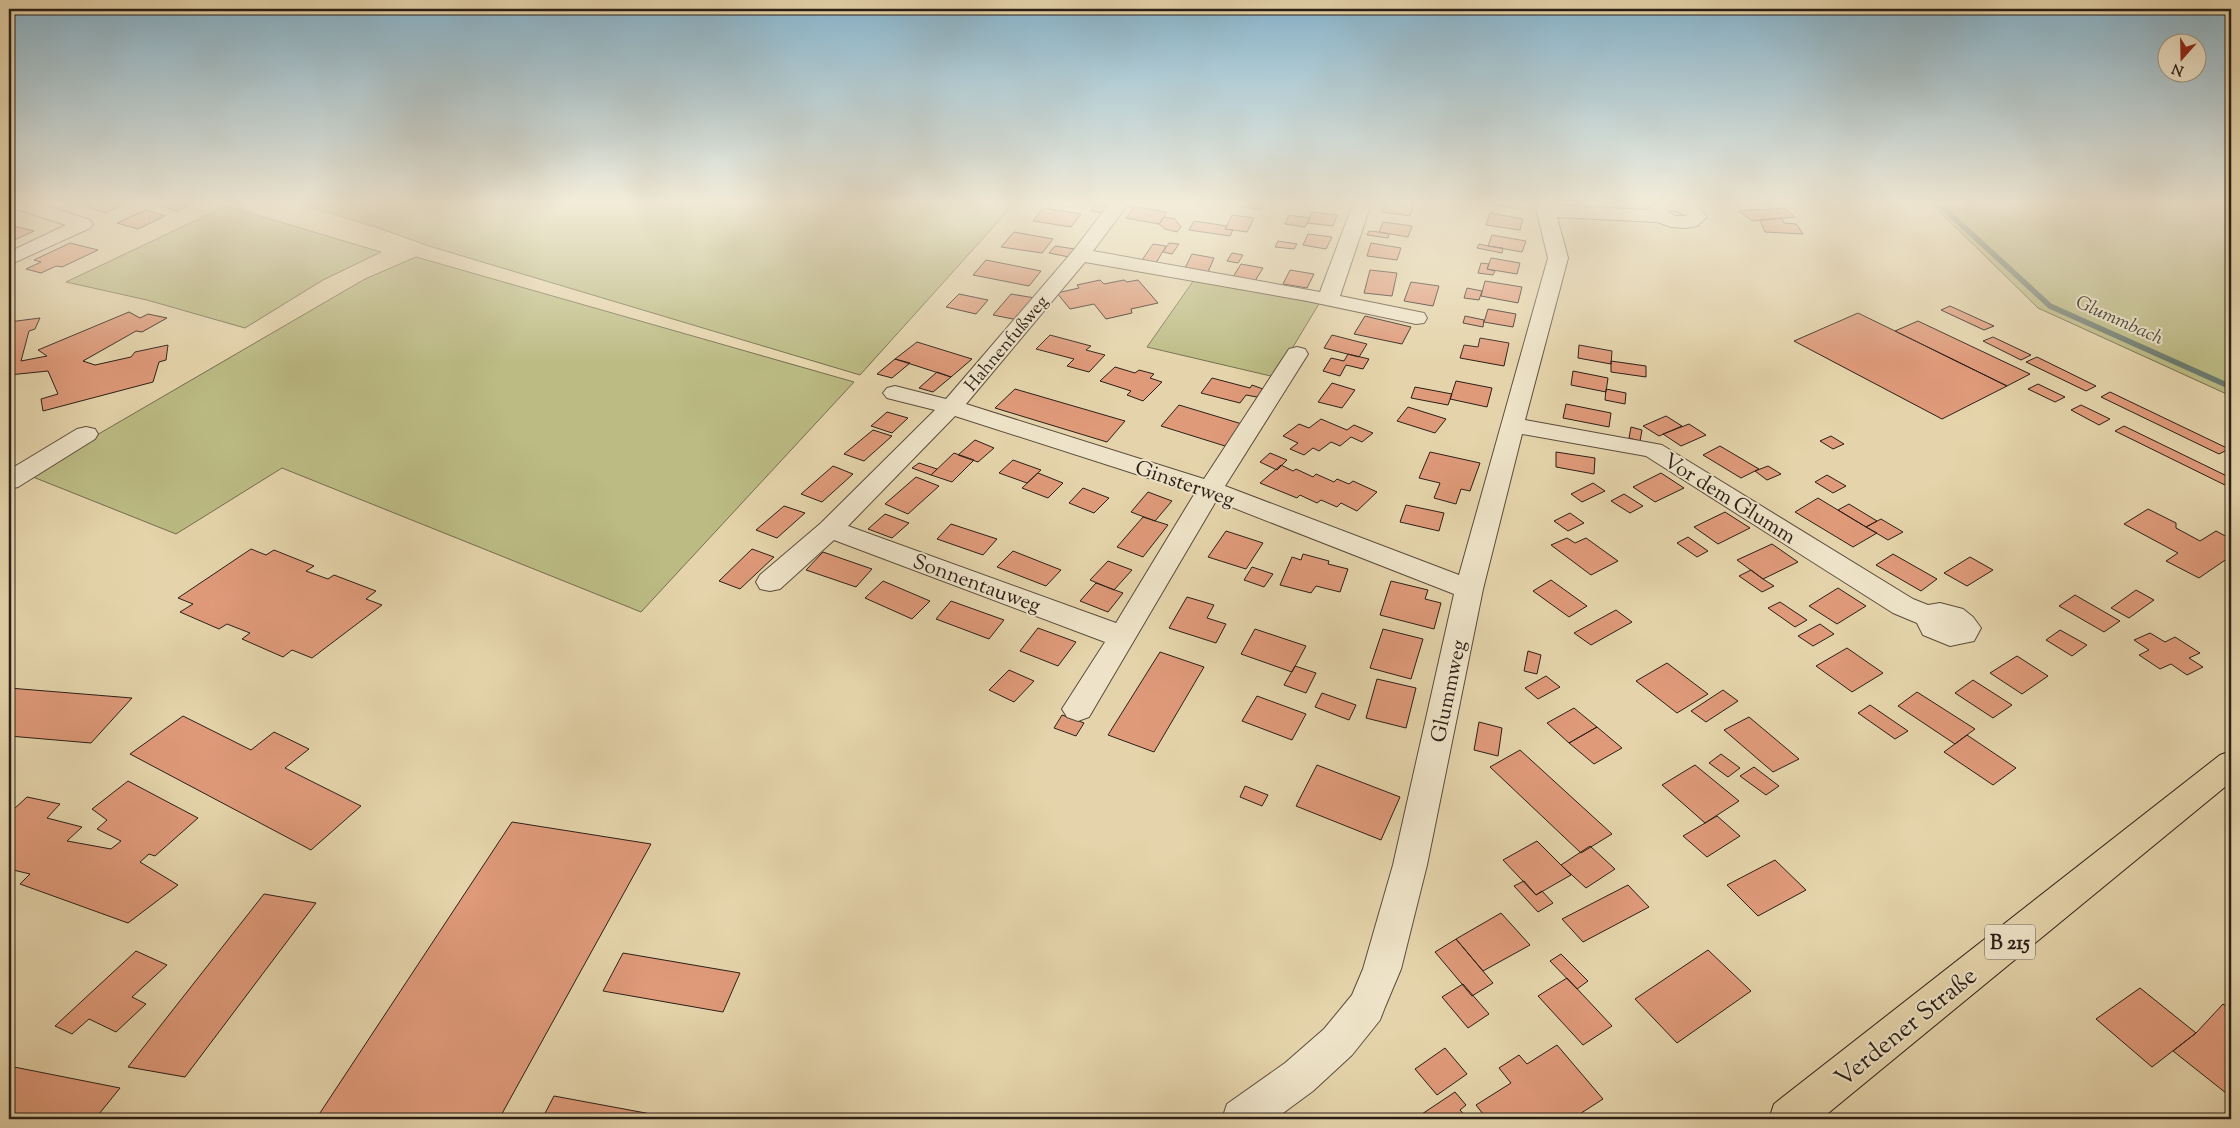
<svg xmlns="http://www.w3.org/2000/svg" width="2240" height="1128" font-family="'Sorts Mill Goudy',serif">
  <rect width="100%" height="100%" fill="#e5d4ab"/>
  <filter id="stains"><feTurbulence type="fractalNoise" baseFrequency=".004" numOctaves="4"/><feColorMatrix values="0 0 0 0 .2 0 0 0 0 .09 0 0 0 0 .02 0 0 0 .5 -.17"/></filter>
  <radialGradient id="worn" r=".72"><stop offset=".6" stop-color="#630" stop-opacity="0"/><stop offset="1" stop-color="#630" stop-opacity=".3"/></radialGradient>
  <path fill="#bcbb84" stroke="#746d4e" d="M298 204H1014L860 375 429 246 376 227Z
    M1932 204H2231V396L2038 308Z
    M226 206 381 252 323 280 245 328 147 300 66 282Z
    M416 257 854 382 641 612 282 468 176 534 28 475 365 279Z
    M1194 280 1320 302 1275 377 1147 347Z"/>
  <g fill="none" stroke-linecap="round" stroke-linejoin="round">
    <path stroke="#6b7b70" stroke-width="5.5" d="M1939 204 2050 306 2231 387"/>
  </g>
  <path fill="#df9a7a" stroke="#2b1f17" d="M79 204H125L105 213Z
    M159 204H193L177 211 157 205Z
    M1096 204H1109L1102 213 1091 211Z
    M1240 204H1258L1264 205 1261 210 1239 206Z
    M1385 204H1414L1410 216 1382 212Z
    M1489 204H1519L1518 209Z
    M1135 207 1167 212 1159 224 1126 218Z
    M1043 208 1081 214 1071 227 1033 221Z
    M1784 208 1795 217 1752 221 1739 211Z
    M146 210 165 216 138 229 117 223Z
    M1312 212 1337 215 1333 226 1307 223Z
    M1490 213 1523 219 1520 230 1486 225Z
    M1232 215 1254 218 1247 232 1225 229Z
    M1289 215 1310 218 1305 227 1285 224Z
    M1164 217 1175 219 1181 227 1177 232 1165 229 1159 224Z
    M1782 218 1784 223 1796 224 1803 234 1765 232 1760 220Z
    M1194 221 1227 226 1225 229 1233 230 1230 236 1189 230Z
    M1383 222 1412 226 1408 237 1379 232Z
    M9 225 34 231 12 241 9 240Z
    M1369 231 1379 232 1389 234 1388 238 1367 235Z
    M1014 232 1053 239 1042 253 1001 247Z
    M1308 234 1332 237 1326 249 1303 245Z
    M1492 235 1526 241 1522 252 1488 246Z
    M1278 241 1297 244 1294 249 1275 247Z
    M70 243 98 250 62 267 56 266 41 273 26 269 41 262 34 260Z
    M1169 243 1179 244 1172 254 1163 252Z
    M1371 243 1401 248 1397 260 1367 256Z
    M1153 244 1166 246 1156 263 1142 260Z
    M1479 244 1488 246 1503 248 1502 253 1477 248Z
    M1055 246 1075 249 1069 257 1049 253Z
    M1232 253 1243 255 1238 263 1227 261Z
    M1192 254 1214 258 1208 272 1185 268Z
    M1491 258 1520 263 1517 274 1487 269Z
    M986 260 1041 271 1029 286 973 275Z
    M1481 263 1489 264 1487 269 1495 271 1493 275 1478 273Z
    M1241 264 1263 268 1255 281 1233 277Z
    M1290 270 1314 274 1307 288 1283 284Z
    M1370 270 1397 273 1392 296 1364 293Z
    M1100 280 1104 284 1124 280 1127 282 1138 280 1158 303 1131 309 1132 313 1106 319 1094 304 1070 309 1057 293 1079 288 1077 285Z
    M1485 281 1522 287 1518 303 1481 296Z
    M1411 282 1439 286 1433 306 1404 301Z
    M1467 288 1482 291 1479 300 1464 298Z
    M959 294 988 300 976 314 946 307Z
    M1011 294 1035 298 1018 320 993 315Z
    M1950 306 1994 326 1984 330 1941 310Z
    M1488 309 1516 314 1513 327 1484 322Z
    M129 312 140 318 148 314 167 318 142 332 136 331 83 361 95 365 131 357 135 352 168 345 166 360 159 362 153 382 43 411 41 399 58 394 48 371 9 375V322L40 318 35 329 29 331 21 361 47 356 38 350Z
    M1858 313 1895 331 2007 386 1942 419 1794 341Z
    M1365 316 1411 327 1402 344 1354 334Z
    M1465 316 1484 320 1483 327 1463 323Z
    M1918 321 2030 374 2007 386 1895 331Z
    M1050 335 1091 346 1086 350 1105 355 1089 372 1067 366 1074 359 1036 349Z
    M1332 335 1367 344 1359 357 1324 348Z
    M1993 337 2031 355 2021 360 1983 341Z
    M1480 338 1509 343 1504 366 1460 358 1464 345 1478 347Z
    M917 342 972 359 951 377 895 359Z
    M1579 345 1612 351 1611 364 1578 358Z
    M1348 354 1369 359 1363 369 1346 365 1340 376 1323 371 1331 358 1344 361Z
    M2037 357 2096 386 2086 391 2026 362Z
    M895 359 910 363 892 378 877 374Z
    M1611 361 1646 366V377L1611 372Z
    M1115 367 1135 373 1139 370 1154 374 1150 378 1162 382 1143 401 1127 395 1131 391 1100 381Z
    M1573 371 1608 378 1606 392 1571 385Z
    M937 372 951 377 933 392 919 388Z
    M1212 378 1250 388 1252 385 1263 389 1257 397 1246 395 1240 403 1201 393Z
    M1456 381 1492 388 1487 407 1450 399Z
    M1332 383 1355 390 1342 408 1318 402Z
    M2038 384 2065 397 2055 402 2028 389Z
    M1415 387 1452 394 1448 405 1411 398Z
    M1015 389 1125 421 1107 442 995 408Z
    M1606 389 1626 393 1625 404 1605 400Z
    M2110 392 2229 449 2219 454 2101 397Z
    M1566 404 1611 413 1609 427 1563 418Z
    M1179 405 1242 424 1225 446 1161 426Z
    M2081 405 2110 419 2099 425 2071 410Z
    M1408 407 1446 419 1435 433 1397 421Z
    M887 412 908 418 892 433 871 426Z
    M1666 416 1682 426 1659 436 1643 426Z
    M1321 419 1347 430 1354 425 1373 433 1362 442 1351 437 1340 446 1331 442 1319 451 1313 448 1304 455 1290 449 1298 443 1283 436 1299 424 1309 428Z
    M1689 424 1706 435 1681 446 1663 434Z
    M2124 426 2231 478V488L2115 431Z
    M1631 427 1642 430 1640 441 1629 438Z
    M873 430 892 436 864 461 844 454Z
    M1831 436 1844 444 1833 449 1820 441Z
    M975 440 994 448 978 462 958 455Z
    M1720 446 1759 469 1741 478 1703 455Z
    M1430 452 1480 463 1470 491 1461 489 1456 504 1434 498 1440 483 1419 478Z
    M1556 452 1595 458 1594 474 1556 467Z
    M954 453 974 460 952 482 931 475Z
    M1270 453 1287 460 1277 470 1260 462Z
    M1013 460 1041 470 1027 483 999 473Z
    M919 463 937 469 931 475 912 468Z
    M1281 465 1293 471 1296 469 1313 477 1316 474 1334 482 1337 479 1349 484 1353 481 1377 492 1357 511 1341 503 1337 507 1321 500 1317 503 1300 495 1297 498 1260 483Z
    M833 466 853 474 822 502 801 494Z
    M1768 466 1781 474 1767 480 1755 471Z
    M1038 473 1063 483 1048 498 1022 488Z
    M1661 473 1684 488 1655 502 1633 487Z
    M1827 475 1846 486 1833 493 1815 482Z
    M916 477 939 486 908 514 885 504Z
    M1593 483 1605 491 1582 502 1571 494Z
    M1083 488 1109 498 1094 513 1069 503Z
    M1148 492 1172 501 1155 521 1131 512Z
    M1624 494 1643 506 1630 513 1611 501Z
    M1818 498 1866 527 1877 533 1853 547 1795 512Z
    M1849 504 1877 521 1866 527 1838 510Z
    M1406 505 1444 513 1439 531 1400 522Z
    M784 506 805 513 777 538 756 530Z
    M2148 509 2176 523V528L2200 541 2216 531 2231 539V556L2199 578 2166 561 2178 553 2124 524Z
    M1725 512 1750 528 1718 544 1694 527Z
    M1570 513 1584 523 1568 531 1554 521Z
    M885 514 909 523 892 538 868 529Z
    M1143 517 1168 525 1143 557 1117 547Z
    M1881 519 1903 532 1888 540 1866 527Z
    M951 524 997 539 983 555 937 539Z
    M1226 531 1263 543 1246 569 1208 557Z
    M1688 537 1708 551 1697 557 1677 543Z
    M1567 538 1575 543 1586 538 1618 561 1591 575 1551 545Z
    M1772 544 1798 562 1763 579 1737 560Z
    M251 549 266 555 274 550 314 566 306 571 328 579 334 575 376 591 366 599 382 605 312 658 292 650 283 657 242 639 250 633 227 624 219 629 180 612 193 604 178 598Z
    M752 549 774 557 740 589 719 581Z
    M1013 551 1061 570 1046 586 997 567Z
    M823 552 872 569 856 587 806 570Z
    M1303 554 1329 561 1328 564 1348 569 1340 592 1316 586 1311 593 1280 585 1292 557 1301 560Z
    M1893 554 1937 579 1921 591 1876 565Z
    M1970 557 1993 570 1967 586 1944 573Z
    M1108 561 1132 570 1114 590 1090 580Z
    M1252 567 1273 574 1264 587 1244 580Z
    M1751 570 1763 579 1774 586 1762 592 1739 576Z
    M1551 580 1587 606 1569 617 1533 591Z
    M883 581 930 601 912 619 865 598Z
    M1391 581 1428 590 1425 599 1441 603 1434 629 1380 615Z
    M1096 583 1123 593 1108 612 1080 601Z
    M1838 588 1866 606 1837 624 1809 606Z
    M2136 590 2154 600 2129 618 2111 608Z
    M2075 595 2120 621 2104 632 2059 606Z
    M1187 597 1214 605 1207 618 1226 624 1216 643 1169 628Z
    M951 601 1004 620 989 639 936 619Z
    M1780 602 1807 620 1795 627 1768 608Z
    M1616 610 1632 622 1591 645 1574 633Z
    M1820 624 1834 634 1813 646 1798 636Z
    M1038 628 1076 642 1058 666 1020 651Z
    M1255 629 1306 646 1292 672 1241 654Z
    M1383 629 1423 639 1411 679 1370 668Z
    M2060 630 2087 645 2072 656 2046 640Z
    M2150 633 2165 642 2175 637 2200 653 2189 658 2203 667 2187 675 2171 664 2160 669 2139 655 2149 650 2134 640Z
    M1847 648 1883 673 1852 692 1816 666Z
    M1528 651 1541 655 1537 674 1524 671Z
    M1160 652 1204 667 1154 752 1108 735Z
    M2017 656 2048 676 2022 694 1990 673Z
    M1667 663 1708 694 1677 713 1636 681Z
    M1295 666 1316 673 1306 693 1284 685Z
    M1009 670 1034 681 1014 702 989 690Z
    M1546 676 1560 687 1538 699 1525 688Z
    M1377 679 1416 688 1406 728 1366 718Z
    M1973 680 2012 705 1993 718 1955 693Z
    M9 688 132 698 91 743 9 736Z
    M1723 690 1738 701 1706 722 1691 711Z
    M1917 692 1975 729 1955 744 1898 706Z
    M1322 693 1356 705 1349 720 1315 707Z
    M1257 696 1306 714 1292 740 1242 721Z
    M1870 705 1908 731 1895 739 1858 713Z
    M1574 708 1597 727 1569 743 1547 723Z
    M1062 715 1084 723 1076 736 1054 728Z
    M183 716 251 750 274 732 309 749 285 768 361 806 311 850 130 754Z
    M1749 717 1799 759 1773 772 1724 730Z
    M1479 722 1502 728 1498 756 1474 750Z
    M1597 727 1622 748 1594 764 1569 743Z
    M1967 735 2016 768 1993 785 1944 752Z
    M1520 750 1612 834 1581 853 1490 767Z
    M1721 754 1740 768 1728 777 1709 763Z
    M1317 765 1400 797 1381 840 1296 806Z
    M1695 765 1739 801 1705 823 1662 785Z
    M1754 767 1779 786 1766 795 1740 776Z
    M128 781 198 818 155 856 149 854 140 862 178 885 128 923 20 884 30 874 9 869V808L14 809 27 797 60 804 47 818 82 827 67 841 111 849 121 841 97 829 107 820 92 809Z
    M1245 786 1268 795 1262 806 1240 797Z
    M1717 816 1740 836 1707 857 1683 836Z
    M512 822 651 844 499 1119H316Z
    M1537 841 1571 875 1536 895 1503 860Z
    M1590 846 1615 869 1586 888 1561 865Z
    M1775 860 1806 890 1758 916 1727 885Z
    M1524 881 1536 895 1542 891 1553 903 1538 912 1514 886Z
    M1628 885 1649 907 1583 942 1562 919Z
    M264 894 316 903 185 1077 128 1067Z
    M1501 913 1530 945 1483 971 1456 939Z
    M1456 939 1493 983 1472 996 1435 952Z
    M1708 950 1751 991 1677 1043 1635 999Z
    M136 951 167 965 132 997 146 1004 116 1032 89 1019 72 1034 55 1026Z
    M623 953 740 973 723 1012 603 991Z
    M1561 954 1588 981 1577 989 1550 961Z
    M1567 978 1612 1026 1583 1045 1538 996Z
    M1463 984 1489 1014 1468 1028 1442 997Z
    M2140 988 2196 1033 2152 1067 2096 1019Z
    M2223 1004 2231 1010V1097L2173 1051 2196 1033Z
    M1557 1045 1603 1099 1572 1119H1487L1476 1105 1511 1083 1499 1068 1519 1055 1527 1064Z
    M1445 1048 1467 1074 1437 1095 1415 1069Z
    M9 1066 120 1088 95 1119H9Z
    M1455 1092 1466 1105 1460 1110 1468 1119H1421L1419 1116Z
    M554 1096 678 1119H542Z"/>
  <g fill="none" stroke-linecap="round" stroke-linejoin="round">
    <g stroke="#5a4c3c" stroke-width="2">
      <path id="minor" d="M11 204H40L90 220 93 224 90 228 9 265V252L66 225 13 208Z
        M1109 204H1128L1093 251 1320 292 1353 204H1371L1340 296 1424 313 1427 318 1424 323 1416 324 1307 301 1085 262 966 404 1204 479 1289 349 1297 347 1305 349 1308 354 1225 486 1459 575 1548 258 1535 204 1648 210 1653 204H1695L1707 217 1697 226 1686 228 1671 227 1657 222 1557 217 1568 258 1525 420 1662 445 1913 599 1928 605 1940 603 1963 609 1973 617 1981 628 1974 641 1950 646 1923 635 1917 623 1893 613 1646 456 1522 434 1483 589 1427 865 1401 969 1385 1007 1380 1020 1352 1055 1313 1091 1275 1119H1222L1227 1104 1285 1063 1324 1029 1352 995 1363 969 1393 865 1454 594 1216 501 1089 717 1078 721 1067 717 1062 709 1105 642 834 540 780 589 770 591 760 589 756 582 760 575 821 523 935 410 887 398 883 393 887 388 895 386 946 399 1073 251ZM1674 210 1687 216H1675L1667 211ZM955 416 1195 493 1116 623 848 526Z
        M86 427 95 429 98 434 95 439 18 487 9 489V470L77 429Z"/>
    </g>
    <g stroke="#2b1f17" stroke-width="2">
      <path id="major" d="M2231 751V782L1821 1119H1769L1774 1104 2220 755Z"/>
    </g>
    <use href="#minor" fill="#eee3c8" fill-rule="evenodd"/>
    <use href="#major" fill="#e5d4ab" fill-rule="evenodd"/>
  </g>
  <linearGradient id="sky" x2="0" y2="1"><stop stop-color="#87b6d0"/><stop offset="0.56" stop-color="#f3ecd9"/><stop offset="1" stop-color="#f3ecd9" stop-opacity="0"/></linearGradient>
  <rect width="2240" height="362" fill="url(#sky)"/>
  <g text-anchor="middle" stroke-width="4" stroke-linejoin="round" paint-order="stroke">
    <g font-size="18" fill="#2b1f17" stroke="#eee3c8">
      <text transform="translate(1006 343) rotate(-50)" y="6">Hahnenfußweg</text>
    </g>
    <g font-size="19" font-style="italic" fill="#4b4d44" stroke="#eee3c8">
      <text transform="translate(2120 319) rotate(24)" y="7">Glummbach</text>
    </g>
    <rect fill="#eee3c8" stroke="#665a4c" stroke-width="1" x="1985" y="924.5" width="50" height="35" rx="4"/>
    <g font-size="20" font-weight="bold" fill="#2b1f17">
      <text x="2010" y="949">B 215</text>
    </g>
    <g font-size="21" fill="#2b1f17" stroke="#eee3c8">
      <text transform="translate(1185 483) rotate(19)" y="7">Ginsterweg</text>
      <text transform="translate(1730 498) rotate(32)" y="7">Vor dem Glumm</text>
      <text transform="translate(977 583) rotate(20)" y="7">Sonnentauweg</text>
      <text transform="translate(1448 691) rotate(-78)" y="7">Glummweg</text>
    </g>
    <g font-size="25" fill="#2b1f17" stroke="#eee3c8">
      <text transform="translate(1905 1026) rotate(-39)" y="9">Verdener Straße</text>
    </g>
  </g>
  <rect width="2240" height="1128" fill="none" stroke="#e5d4ab" stroke-width="30"/>
  <rect x="10" y="10" width="2220" height="1108" fill="none" stroke="#2b1f17" stroke-width="2.5"/>
  <rect x="15" y="15" width="2210" height="1098" fill="none" stroke="#2b1f17"/>
  <g transform="translate(2182 58) rotate(200)"><circle r="24" fill="#eee3c8" stroke="#a09581"/>
  <path d="M0-4L9 19L0 12L-9 19Z" fill="#8f2418"/>
  <text y="-8" font-size="14" font-weight="bold" text-anchor="middle" fill="#2b1f17">N</text>
  </g>
  <rect width="100%" height="100%" filter="url(#stains)"/>
  <rect width="100%" height="100%" fill="url(#worn)"/>
</svg>
